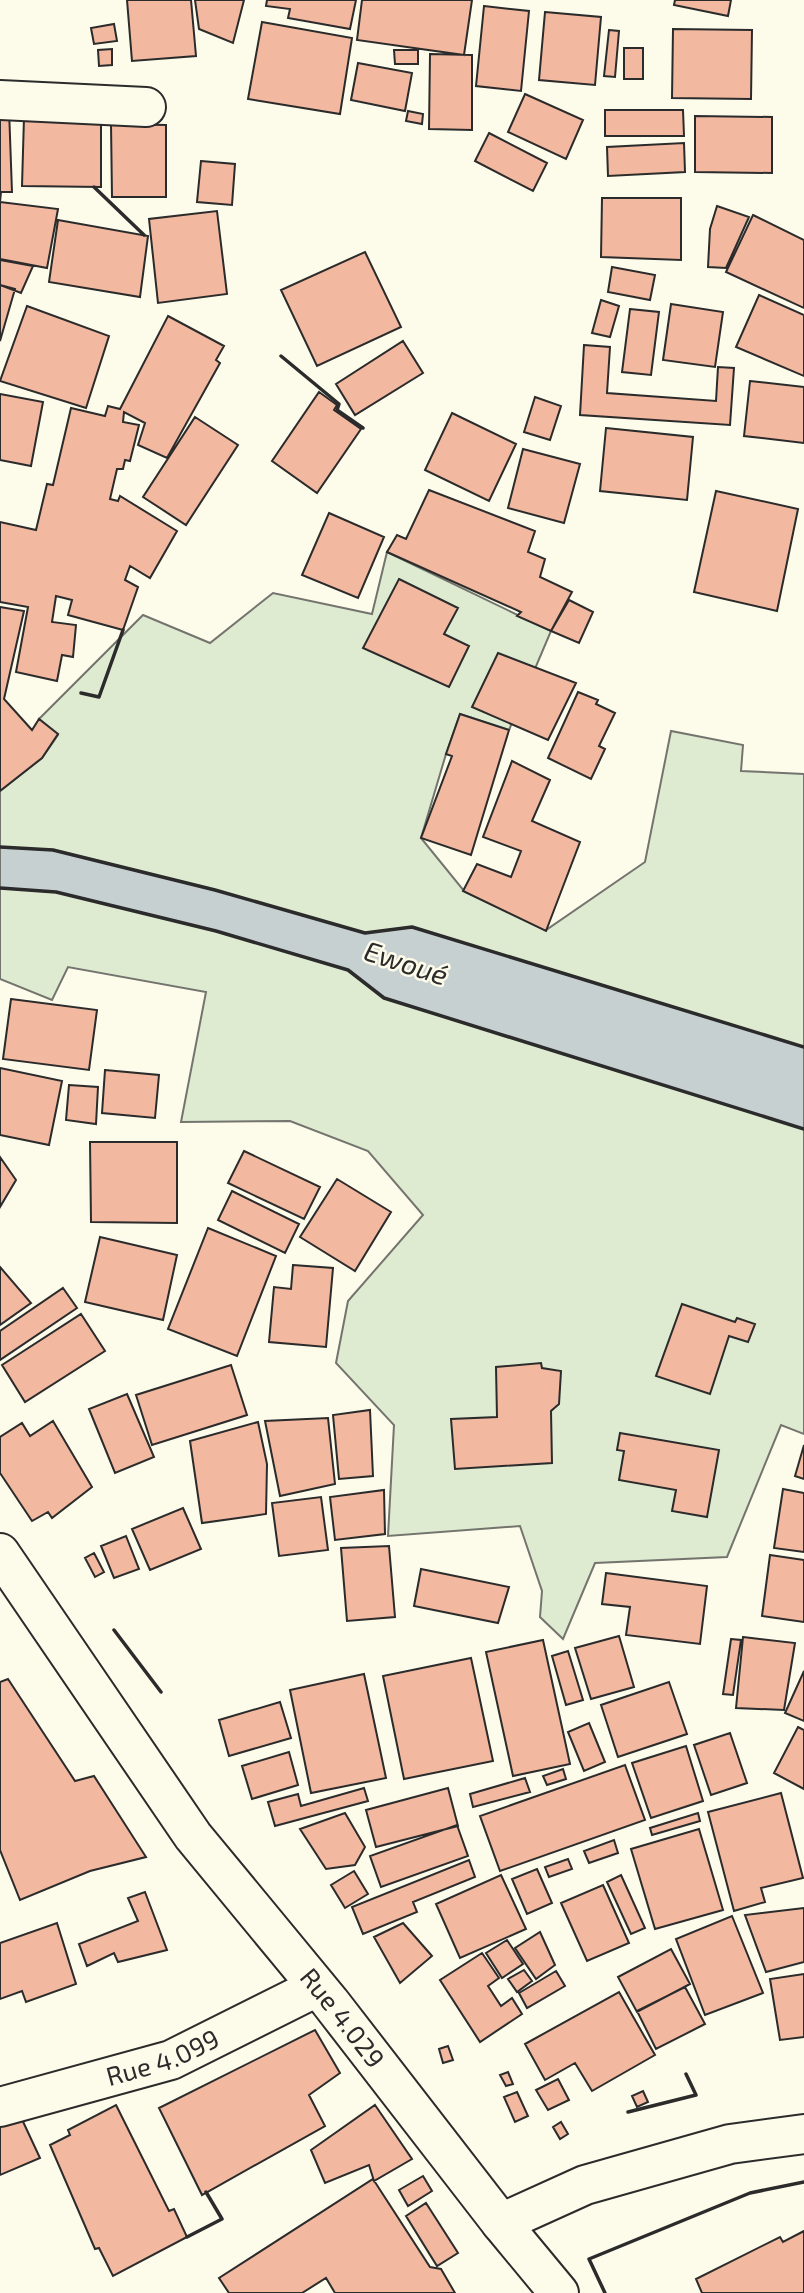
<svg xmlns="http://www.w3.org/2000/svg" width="804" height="2293" font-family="'Exo 2',sans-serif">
  <rect width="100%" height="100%" fill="#fdfbea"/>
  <path fill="#deebd1" stroke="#74746e" stroke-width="2" d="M387 552 551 631 509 730 460 714 446 754 421 838 464 891 546 930 645 862 671 731 743 745 741 771 804 774V1434L781 1425 727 1557 595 1563 563 1639 540 1617 542 1591 520 1526 388 1536 394 1425 336 1363 348 1301 423 1215 368 1151 290 1121 181 1122 206 992 68 967 52 1000 0 979V791L42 758 58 735 39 719 143 615 210 643 273 593 372 614Z"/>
  <path fill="#c7d0d0" stroke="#74746e" stroke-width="2" d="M0 847 53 850 215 890 365 933 412 927 804 1047V1129L384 998 348 970 216 931 56 892 0 888Z"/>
  <path fill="#f2b8a0" stroke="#2b2b2b" stroke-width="2" d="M127 0H191L196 56 132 61Z
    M195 0H244L233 43 199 29Z
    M267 0H356L350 29 288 18 290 9 266 6Z
    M362 0H472L464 55 357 40Z
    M675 0H731L728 16 674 5Z
    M484 6 529 11 521 91 476 86Z
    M545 12 601 17 595 85 539 80Z
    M262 22 352 38 340 114 248 99Z
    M114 24 117 41 94 44 91 28Z
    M673 29 752 30 751 99 672 98Z
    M609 30 619 31 615 77 604 76Z
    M624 48H643V79H624Z
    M112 49V65L99 66 98 50Z
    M394 50H418V64H395Z
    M430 54 472 55V130L429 129Z
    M358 63 412 73 405 111 351 100Z
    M525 94 583 120 566 159 508 132Z
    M0 109H9L12 192H1L0 202 58 209 47 268 0 259Z
    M605 110H683L684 136H605Z
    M408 111 423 114 422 124 406 121Z
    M695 116 772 117V173L695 172Z
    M24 117H101V187L22 186Z
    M111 124 166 125V197H112Z
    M489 133 547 163 533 191 475 161Z
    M684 143 685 172 608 176 607 147Z
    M201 161 235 164 232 205 197 202Z
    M602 198H681V260L601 257Z
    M717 206 749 217 726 268 708 267 710 229Z
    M217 211 227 294 158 303 149 219Z
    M753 215 804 240V308L726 272Z
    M58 220 148 236 140 297 49 282Z
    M365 252 401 327 317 366 281 290Z
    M0 260 33 266 21 293 0 285Z
    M612 267 655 275 650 300 608 292Z
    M0 285 15 289 0 341Z
    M759 295 804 315V376L736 347Z
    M601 300 619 306 610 337 592 333Z
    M671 304 723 312 715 367 663 360Z
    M27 306 109 336 86 408 0 381Z
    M630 309 659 312 651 375 622 372Z
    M168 316 224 346 216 360 220 363 167 458 138 445 145 423 124 412 123 422 139 425 130 461 125 460 123 469H117L110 499 118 501 120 496 177 531 150 578 130 566 125 580 138 587 123 630 68 615 72 600 56 596 52 622 76 625 73 657 62 655 57 681 16 672 28 607 0 602V522L36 530 47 484 53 485 71 408 105 416 108 406 120 409Z
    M403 341 423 373 355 415 336 384Z
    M584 345 610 347 607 393 716 401 718 367 734 368 730 425 580 415Z
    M750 381 804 387V443L744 436Z
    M319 392 337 405 334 410 361 429 317 493 272 461Z
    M0 394 43 402 31 466 0 460Z
    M535 397 561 406 550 440 524 432Z
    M452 413 516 444 489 501 425 470Z
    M195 417 238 445 186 525 143 497Z
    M606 428 693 437 687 500 600 491Z
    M523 449 580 464 564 523 508 508Z
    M429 490 535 531 528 552 545 559 540 577 572 592 551 631 517 616 521 612 387 552 397 535 406 539Z
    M716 491 798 509 777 611 694 592Z
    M329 513 384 537 358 598 302 575Z
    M399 579 458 608 444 634 469 646 449 687 363 648Z
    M569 600 593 612 579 643 551 631Z
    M0 607 24 611 4 699 32 730 39 719 58 734 42 758 0 791Z
    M498 653 576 683 548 740 472 707Z
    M578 692 598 700 596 704 615 713 599 746 605 749 591 779 548 758Z
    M460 714 509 730 471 855 421 838 452 756 446 754Z
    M512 761 550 780 532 821 580 842 546 931 463 891 477 864 511 877 521 851 483 837Z
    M11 999 97 1010 89 1070 3 1059Z
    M0 1068 62 1081 49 1145 0 1135Z
    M105 1070 159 1075 155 1118 102 1113Z
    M69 1085 98 1087 96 1124 66 1120Z
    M90 1142H177V1223L91 1222Z
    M244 1151 320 1187 304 1219 228 1183Z
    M0 1157 16 1180 0 1207Z
    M337 1179 391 1212 355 1271 300 1237Z
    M232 1191 299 1224 285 1253 218 1220Z
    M208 1228 276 1256 237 1356 168 1329Z
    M100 1237 177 1255 163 1320 85 1302Z
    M293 1265 333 1268 326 1347 269 1342 274 1287 291 1289Z
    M0 1267 31 1303 0 1325Z
    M63 1288 77 1308 0 1360V1331Z
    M682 1304 735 1322 737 1318 755 1324 748 1342 729 1336 710 1394 656 1376Z
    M81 1314 105 1351 25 1402 2 1365Z
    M541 1363 542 1368 561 1371 559 1404 551 1411 552 1463 455 1469 451 1419 497 1417 496 1367Z
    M231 1365 247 1415 152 1445 136 1395Z
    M127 1394 154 1457 115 1473 89 1409Z
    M370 1410 373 1476 339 1479 333 1415Z
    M328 1418 335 1484 280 1496 265 1421Z
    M53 1421 92 1487 52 1518 48 1512 32 1521 0 1473V1437L22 1423 30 1436Z
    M258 1422 267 1464 266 1514 202 1523 190 1441Z
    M620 1433 719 1450 707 1517 672 1511 676 1490 619 1480 624 1451 617 1450Z
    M804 1445V1479L795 1476Z
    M783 1489 804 1493V1552L774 1548Z
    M384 1490 385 1534 335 1540 330 1497Z
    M321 1497 328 1550 279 1556 272 1503Z
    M183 1508 201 1549 150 1570 132 1529Z
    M126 1536 139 1569 114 1578 101 1546Z
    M389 1546 395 1617 347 1621 341 1548Z
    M94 1553 104 1572 95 1577 85 1558Z
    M770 1555 804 1560V1622L762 1616Z
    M421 1569 509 1587 498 1623 414 1606Z
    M606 1573 707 1586 700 1644 626 1635 630 1607 602 1604Z
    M619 1636 634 1687 591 1699 575 1648Z
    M743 1637 795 1643 784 1710 736 1708Z
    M731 1639 741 1640 733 1695 723 1694Z
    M543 1640 570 1764 513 1776 486 1652Z
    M568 1651 583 1700 566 1705 552 1656Z
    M471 1658 493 1761 404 1779 383 1676Z
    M804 1671V1721L785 1713Z
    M364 1674 386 1778 311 1793 290 1690Z
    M8 1679 75 1781 94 1776 146 1857 90 1871 20 1900 0 1850V1682Z
    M669 1682 687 1734 618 1757 601 1705Z
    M280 1702 291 1738 229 1756 219 1720Z
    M589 1723 605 1762 584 1771 568 1732Z
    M798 1727 804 1730V1789L774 1773Z
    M730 1733 747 1783 711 1795 694 1745Z
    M686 1746 703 1801 651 1818 632 1763Z
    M289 1752 298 1785 252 1799 242 1766Z
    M625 1765 645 1820 500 1871 480 1816Z
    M563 1769 566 1779 547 1785 543 1776Z
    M525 1778 530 1792 473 1807 470 1794Z
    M364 1788 368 1801 275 1826 268 1802 298 1794 301 1806Z
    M448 1788 458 1826 376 1847 366 1810Z
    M781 1793 803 1878 761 1888 765 1902 734 1911 708 1812Z
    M345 1813 365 1847 355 1865 326 1869 300 1829Z
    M698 1813 700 1821 652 1835 650 1828Z
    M457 1825 468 1856 381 1887 370 1856Z
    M699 1829 723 1910 655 1929 631 1849Z
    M614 1840 618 1853 589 1863 584 1851Z
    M568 1859 572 1869 549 1877 545 1867Z
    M469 1860 475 1877 413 1902 417 1912 363 1934 352 1907Z
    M537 1869 552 1903 527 1914 512 1879Z
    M354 1871 368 1894 345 1908 331 1885Z
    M501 1875 526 1929 460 1958 436 1904Z
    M621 1875 645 1928 631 1934 607 1882Z
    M603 1885 629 1943 587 1961 561 1903Z
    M145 1892 167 1950 118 1962 114 1953 87 1966 79 1944 138 1921 128 1898Z
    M804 1908V1962L766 1972 745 1915Z
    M732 1916 763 1993 705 2015 676 1939Z
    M57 1923 76 1984 26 2002 22 1991 0 1999V1943Z
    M403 1923 432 1956 400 1983 374 1937Z
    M540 1932 555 1965 536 1979 515 1948Z
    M507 1940 523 1964 502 1978 486 1953Z
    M671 1949 690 1984 637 2012 618 1977Z
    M482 1953 499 1978 488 1986 501 2006 512 1998 522 2014 480 2042 440 1980Z
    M524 1970 532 1981 517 1992 508 1979Z
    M556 1971 565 1986 527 2008 519 1993Z
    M804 1974V2037L780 2040 770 1979Z
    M685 1987 705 2024 656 2049 637 2011Z
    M619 1992 655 2055 592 2091 575 2063 545 2080 525 2044Z
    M315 2030 340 2073 309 2095 325 2126 202 2195 159 2108Z
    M448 2046 453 2060 443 2063 439 2049Z
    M508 2072 513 2084 506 2086 500 2075Z
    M558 2079 569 2100 548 2110 536 2090Z
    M643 2091 648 2102 637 2107 632 2096Z
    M517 2092 528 2116 515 2122 504 2097Z
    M116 2105 169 2211 174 2209 187 2237 113 2276 99 2248 95 2249 50 2145 70 2135 68 2130Z
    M375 2105 412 2159 374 2181 369 2165 325 2183 311 2150Z
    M19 2113 40 2158 0 2175V2121Z
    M561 2122 568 2134 560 2139 553 2127Z
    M423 2176 432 2191 408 2206 399 2190Z
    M373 2179 430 2267 441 2269 455 2293H335L326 2278 302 2293H229L219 2278Z
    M426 2203 458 2253 437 2266 406 2216Z
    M804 2231V2293H702L696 2279 780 2237 783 2242Z"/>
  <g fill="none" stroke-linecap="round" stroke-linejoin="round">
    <g stroke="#2b2b2b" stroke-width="42">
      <g id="street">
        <path d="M0 100 146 107"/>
        <path id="s1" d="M0 1553 193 1836 330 2002 501 2223 585 2185 730 2144 804 2134"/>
        <path id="s2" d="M0 2107 171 2060 317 1987"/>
        <path d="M501 2223 559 2293"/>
      </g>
    </g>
    <use href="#street" stroke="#fdfbea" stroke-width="38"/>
    <path stroke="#2b2b2b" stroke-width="3.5" d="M94 187 144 235
      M281 356 339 404 337 410 363 428
      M81 693 99 697 123 630
      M0 847 53 850 215 890 365 933 412 927 804 1047
      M0 888 56 892 216 931 348 970 384 998 804 1129
      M114 1630 161 1692
      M628 2112 696 2095 686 2074
      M187 2237 222 2219 206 2192
      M605 2293 589 2259 750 2193 804 2182"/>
  </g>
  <g text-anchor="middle" stroke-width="5" stroke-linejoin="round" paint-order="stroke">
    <g font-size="26" fill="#2b2b2b" stroke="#fdfbea">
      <text dy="9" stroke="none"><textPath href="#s1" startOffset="578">Rue 4.029</textPath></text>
      <text dy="9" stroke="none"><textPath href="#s2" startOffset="170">Rue 4.099</textPath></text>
    </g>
    <g font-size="28" font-style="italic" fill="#2b2b2b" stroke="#fdfbea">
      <text transform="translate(406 963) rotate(18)" y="10">Ewoué</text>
    </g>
  </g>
</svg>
